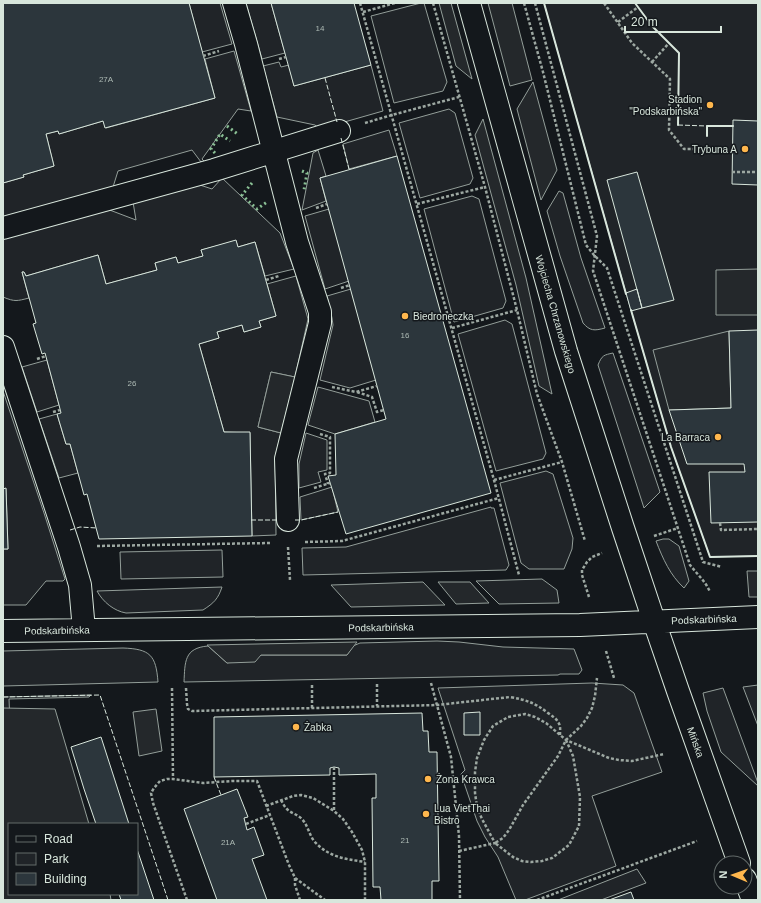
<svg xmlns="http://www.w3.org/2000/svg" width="761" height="903" font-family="Arial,sans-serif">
  <rect width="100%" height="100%" fill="#14181c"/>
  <path fill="#202428" stroke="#939e99" d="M189 3H220L232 44 202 52Z
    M246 3H271L285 53 262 59Z
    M421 3H424L447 82 443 91 394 103 371 16Z
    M544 3H758V556L710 557 671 447 626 293Z
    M234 51 251 111 238 109 202 159 204 161 201 162 192 150 118 171 113 187 3 218V183L24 177 23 175 54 166 46 134 58 131 59 134 103 121 106 128 215 98 205 59Z
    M279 62 281 67 289 65 294 86 371 65 383 111 320 129 315 125 277 117 263 66Z
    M449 109 455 113 473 178 470 184 420 198 399 123Z
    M389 130 397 156 349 169 343 144Z
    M318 150 326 176 320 178 326 201 302 210 313 153Z
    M222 178 280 233 294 269 265 276 255 242 238 247 236 241 201 250 203 256 178 263 176 257 155 263 157 270 106 284 98 255 26 276 24 272H22L29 298C17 301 15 302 3 297V240L10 236 107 209 136 220 133 202 197 184 212 189Z
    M559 191 563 193 581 258 605 328C594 331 590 331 583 323L560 256 547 211Z
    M472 196 479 199 506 301 503 308 454 322 424 209Z
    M329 209 349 281 325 289 305 216Z
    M296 276 308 319 295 377 271 372 258 427 281 433 275 457 276 535 252 536 250 433 224 432 199 344 219 338 217 332 242 325 244 332 261 327 259 321 276 316 267 284Z
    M351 289 376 380 350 388 320 380 333 325 332 318 327 296Z
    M505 320 512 324 546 453 543 459 496 471 458 334Z
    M613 353 660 492 644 508 598 365C602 355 604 355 613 353Z
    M47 360 59 405 37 412 22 367Z
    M318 387 369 401 375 422 335 434 308 425Z
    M3 391 44 513 65 579 63 581H46L26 605H3V549H8L6 489H3Z
    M57 414 66 444H70L78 473 59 478 39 419Z
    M306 433 327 440V470L318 472 321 482 299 488V464Z
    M546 471 553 474 573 538 572 549 564 569H529L521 563 500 483Z
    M332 487 338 512 301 520 300 497Z
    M491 507V508H494L509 565 506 570 303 575 302 548 346 547Z
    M663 539H669L679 546 689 581 684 588C670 575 663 559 656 541Z
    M222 550 223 577 121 579 120 552Z
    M542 579 557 590 559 603 499 604 476 581Z
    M222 587C218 599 214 603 203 610L126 613C114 611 103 602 97 591Z
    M437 641 459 642 503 647 574 649 582 670 579 674H560L558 675 184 682C185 662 184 648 208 646L227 663 260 655H347L353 646 360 643Z
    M123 648C150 649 156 655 158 682L3 686V651Z
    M592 683 623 685 634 693 662 772 592 796 616 866 525 900H516L498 857 485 837 477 821 461 774 465 770 438 688Z
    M758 685V726L743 687Z
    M723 688 758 783V786L721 752 707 711 703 693Z
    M91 695 89 697 9 699 10 724 3 725V697Z
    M637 869 646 883 601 900H558Z"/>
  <path fill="#24282b" stroke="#939e99" d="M439 3H451L472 79 456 66Z
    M488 3H512L532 80 510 86Z
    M533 82 557 170 541 200 517 109Z
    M483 119 526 278 552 394 539 386 516 285 475 135Z
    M758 269V315H716V270Z
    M729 331 731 408 669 410 653 350Z
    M271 372 295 377 281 433 258 427Z
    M747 571H758V597H749Z
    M423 582 445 605 351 607 331 585Z
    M438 582H470L489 603 456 604Z
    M357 642 347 655H261L255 662 227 663 207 645Z
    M3 708 55 709 89 824H9V894H110L111 900H3Z
    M156 709 162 751 139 756 133 712Z"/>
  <path fill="#2c363c" stroke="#d8e6dc" d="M3 3H189L215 98 105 128 103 121 59 134 58 131 46 134 54 166 23 175 24 177 3 183Z
    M271 3H354L371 65 294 86Z
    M733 120 758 121V185L732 184Z
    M397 156 491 493 346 534 328 476 336 475 335 434 386 419 320 178Z
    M637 172 674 300 642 308 607 180Z
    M236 240 238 247 255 242 276 316 259 321 261 327 244 332 242 325 217 332 219 338 199 344 224 432H250L252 536 99 539 87 494 84 495 70 444H66L57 414 61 413 59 405 45 353 42 354 33 324 36 323 22 272H24L26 276 98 255 106 284 157 270 155 263 176 257 178 263 203 256 201 250Z
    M637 289 642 308 631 311 626 293Z
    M758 330V522L711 523 709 472H745L744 464H687L669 410 731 408 729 331Z
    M6 488 8 549H3V489Z
    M480 712V735H464V713Z
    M422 713 423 731H428L429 752H437L439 881H432V900H381L380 887H373L372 798H376V774L339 775V768L334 767 330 768V775L214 777V717Z
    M101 737 129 824H96L84 789 71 747Z
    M237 789 248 817 244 818 247 830 254 827 264 855 252 859 267 900H217L184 809Z
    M137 849 154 900H121L119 894H137Z
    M631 892 634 900H609Z"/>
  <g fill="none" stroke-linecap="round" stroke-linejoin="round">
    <g stroke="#d8e6dc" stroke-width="24">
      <path id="minor" d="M234 3 246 44 297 242 320 312V323L286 459 288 520
        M469 3 566 351 623 528 654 621 678 691 739 863
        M3 228 214 170 339 131
        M3 347 69 547 80 585 84 630
        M3 631 580 625 758 617
        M745 879 753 900"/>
    </g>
    <path stroke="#9da8a2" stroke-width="2.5" stroke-dasharray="3 2" stroke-linecap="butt" d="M360 3 494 480 519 575
      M433 3 485 187 517 310 537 394 562 462 585 541
      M524 3 543 72 586 245 594 255 607 268 703 562 722 567
      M535 3 597 236 593 271 690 565C697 574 706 582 710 592
      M604 3 632 43 670 79 669 130 684 149H696
      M363 12 395 3
      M618 22 638 7
      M203 56 219 51
      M279 59 286 57
      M652 62 669 43
      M365 123 392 115 459 97
      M732 172H758
      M417 204 485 187
      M316 208 327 204
      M266 280 279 276
      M341 288 350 285
      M452 328 517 310
      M37 359 46 356
      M332 387 356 392 377 386
      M357 392 372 397 377 412 384 410
      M53 412 60 410
      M320 434 330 437V473L325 474 328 484
      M494 480 562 462
      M314 488 330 483
      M720 523 721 530 758 529
      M654 536 678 528
      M305 542 342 541 499 498
      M97 546 270 543
      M288 547 290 580
      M589 597 582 575V570L587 562 592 557 602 553
      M606 651 614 678
      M431 683 451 757 459 836 460 900
      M377 684V706
      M312 685V708
      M172 688 173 779
      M186 688 187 704 188 709 192 711 437 705 510 697C527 700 535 703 548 713 552 716 556 718 558 722 561 726 560 730 560 735
      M566 740 573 756 580 797 579 826 569 845 552 858 542 861 531 862 522 861 513 857 495 843 503 838 509 830 523 805 558 756 566 740 581 726 587 718 592 708 595 696 597 678
      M281 800C283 803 284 806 286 808 290 813 297 814 302 819 308 826 309 834 314 841 328 857 345 859 365 862
      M266 806 293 796 301 795 313 798 334 811 343 819 352 832 362 850 365 862V900
      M334 810V767
      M246 824 270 815
      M459 851 495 843 482 819 477 807 475 793V772L477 758 484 740 493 726 508 717 525 714 535 717 546 723 566 740 609 758 619 760 632 761 664 754
      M295 878V885L300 900
      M187 900 153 803 151 793 154 788 160 781 167 779H173L203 783 232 781H257L289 865 295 878 325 900
      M537 900 697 841"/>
    <use href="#minor" stroke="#14181c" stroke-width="22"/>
    <path stroke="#8ac095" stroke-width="3" stroke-dasharray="2 3" stroke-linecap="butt" d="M227 126 239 135
      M215 153 211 149 220 134 230 141
      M302 171 307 173 304 190
      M252 183 242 195 257 209 267 202"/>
    <path stroke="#d8e6dc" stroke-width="1" stroke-dasharray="5 2" stroke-linecap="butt" d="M325 78 337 122
      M678 125 707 126
      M341 138 349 169
      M251 520H279
      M295 520H301L338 512
      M70 530 80 527 97 528
      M3 697 100 695 168 900
      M214 777 221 795"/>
    <path stroke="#d8e6dc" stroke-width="2" d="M544 3 626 294
      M635 3 652 26 679 53 678 125
      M707 136V126H733
      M631 310 671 447 710 557 758 556"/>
  </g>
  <g fill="#ffb74d" stroke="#14181c" stroke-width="1.5">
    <circle cx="710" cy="105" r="4"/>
    <circle cx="745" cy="149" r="4"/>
    <circle cx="405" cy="316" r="4"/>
    <circle cx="718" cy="437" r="4"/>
    <circle cx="296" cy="727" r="4"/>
    <circle cx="428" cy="779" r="4"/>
    <circle cx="426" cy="814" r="4"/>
  </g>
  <g text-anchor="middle" stroke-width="3" stroke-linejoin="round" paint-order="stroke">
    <g font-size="8" fill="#adbab4">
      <text x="320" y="31">14</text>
      <text x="106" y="82">27A</text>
      <text x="405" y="338">16</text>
      <text x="132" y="386">26</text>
      <text x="405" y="843">21</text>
      <text x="228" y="845">21A</text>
    </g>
    <g font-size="10" fill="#d8e6dc" stroke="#14181c" text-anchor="start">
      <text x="702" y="103" text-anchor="end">Stadion<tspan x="702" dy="12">"Podskarbińska"</tspan></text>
      <text x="737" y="153" text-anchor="end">Trybuna A</text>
      <text x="413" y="320">Biedroneczka</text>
      <text x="710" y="441" text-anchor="end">La Barraca</text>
      <text x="304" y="731">Żabka</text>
      <text x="436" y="783">Żona Krawca</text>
      <text x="434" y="812">Lua VietThai<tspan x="434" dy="12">Bistro</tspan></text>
    </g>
    <g font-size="10" fill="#d8e6dc" stroke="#14181c">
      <text transform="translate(556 314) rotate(74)" y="4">Wojciecha Chrzanowskiego</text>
      <text transform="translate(704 619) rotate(-2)" y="4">Podskarbińska</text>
      <text transform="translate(381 627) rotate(-1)" y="4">Podskarbińska</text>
      <text transform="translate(57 630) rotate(-1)" y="4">Podskarbińska</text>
      <text transform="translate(696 742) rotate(70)" y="4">Mińska</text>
    </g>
  </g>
  <rect width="761" height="903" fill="none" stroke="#d8e6dc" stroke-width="8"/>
  <rect x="8" y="823" width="130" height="72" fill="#14181c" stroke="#626a69"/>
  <rect x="16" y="836" width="20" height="6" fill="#14181c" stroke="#626a69"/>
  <text x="44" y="843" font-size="12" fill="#d8e6dc">Road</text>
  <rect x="16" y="853" width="20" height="12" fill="#202428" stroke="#626a69"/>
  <text x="44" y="863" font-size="12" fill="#d8e6dc">Park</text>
  <rect x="16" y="873" width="20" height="12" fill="#2c363c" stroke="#626a69"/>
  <text x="44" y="883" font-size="12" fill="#d8e6dc">Building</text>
  <g transform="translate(733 875) rotate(272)"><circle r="19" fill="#14181c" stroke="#626a69"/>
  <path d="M0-3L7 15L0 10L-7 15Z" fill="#ffb74d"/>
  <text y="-6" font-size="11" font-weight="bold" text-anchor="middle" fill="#d8e6dc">N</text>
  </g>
  <path d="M625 26v6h96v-6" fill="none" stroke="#d8e6dc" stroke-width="2"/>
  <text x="631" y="26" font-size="12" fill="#d8e6dc" stroke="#14181c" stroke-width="3" paint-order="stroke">20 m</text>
</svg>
